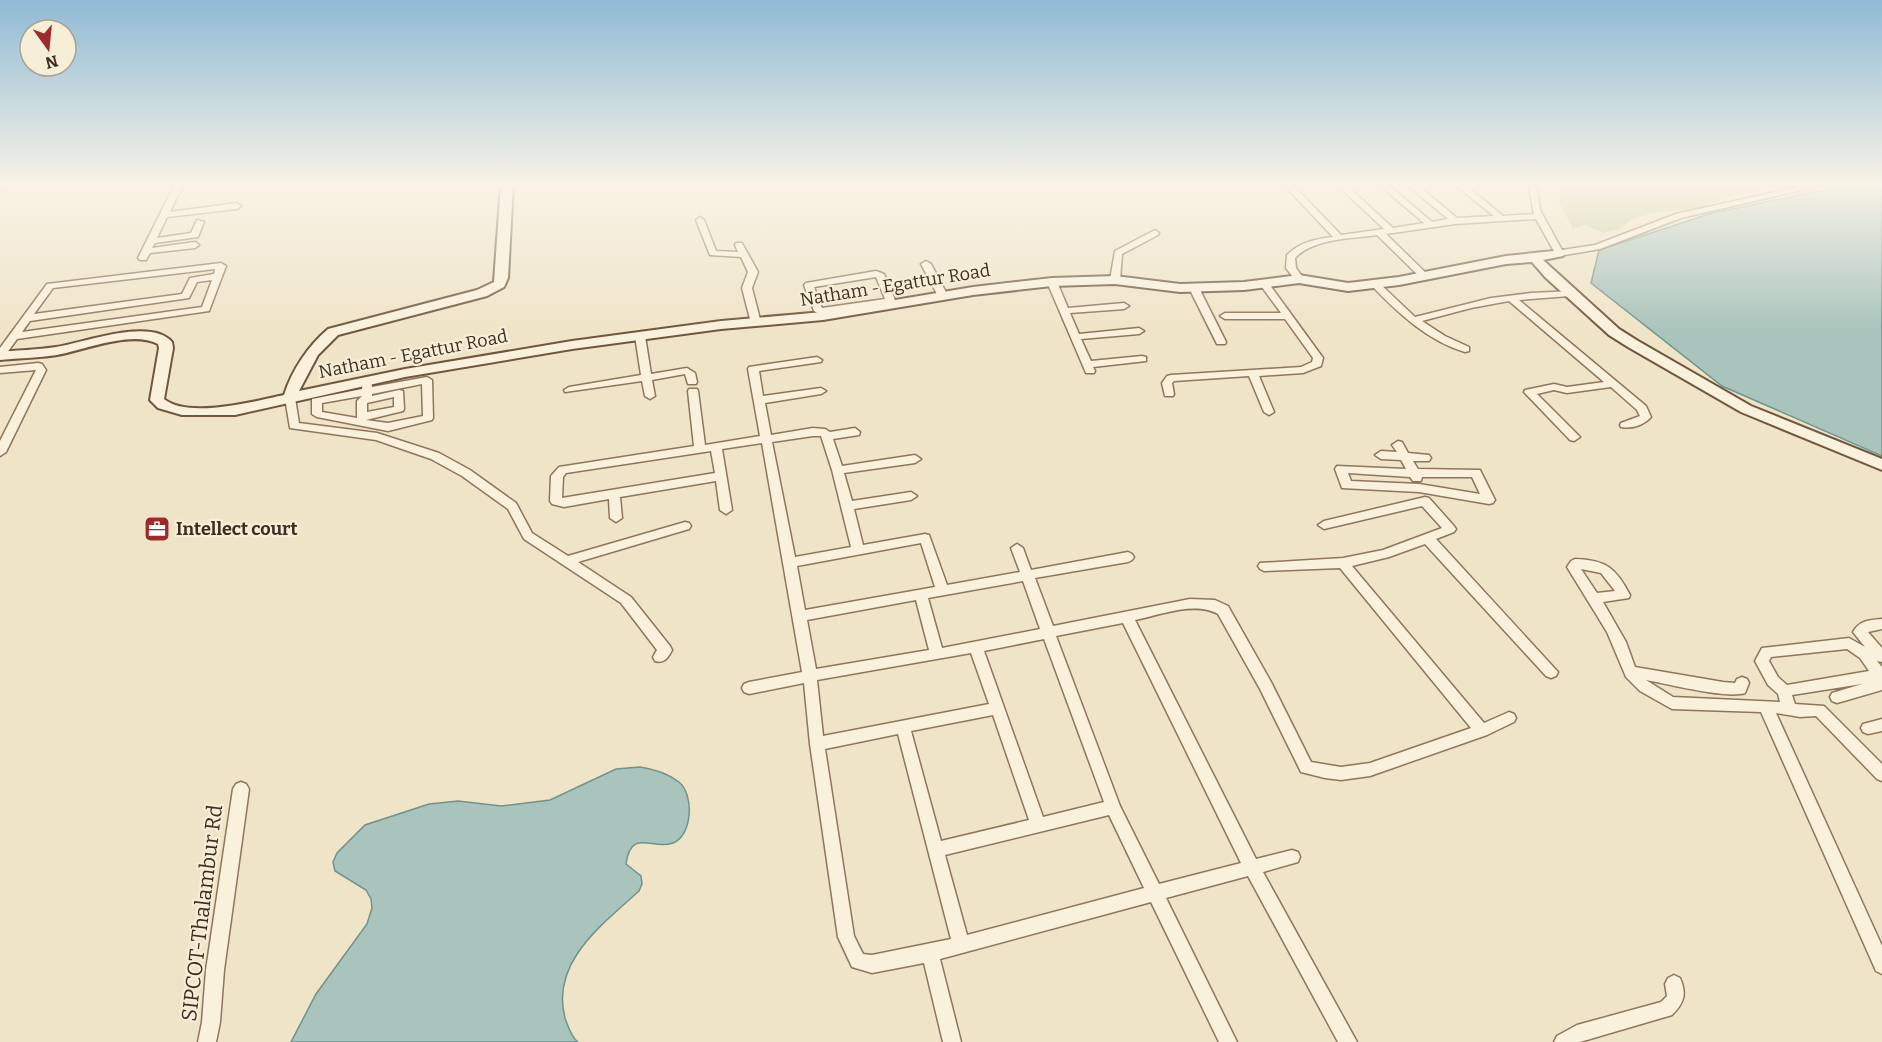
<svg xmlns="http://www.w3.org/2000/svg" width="1882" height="1042" font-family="Bitter,serif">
  <rect width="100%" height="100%" fill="#f0e4c8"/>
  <path fill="#c9cf9b" d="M1560 184H1798L1732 196 1692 210 1660 211 1632 219 1620 229 1603 233 1585 225 1573 229 1559 202Z"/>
  <path fill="#a9c4bc" stroke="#6f938a" stroke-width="1.5" d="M1852 184H1882V456L1722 386 1591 283 1599 250 1709 214Z
    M640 767C654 769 667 773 679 782 694 794 693 835 673 843 653 851 631 827 626 864L641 876 642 884 639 891C603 924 550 962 565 1018 568 1026 571 1037 578 1042H291L316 994 367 924 372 908 371 899 366 890 335 871 333 862 337 853 365 825 429 804 458 801 501 806 550 800 616 769Z"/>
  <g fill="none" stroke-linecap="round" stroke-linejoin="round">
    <g stroke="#8d765c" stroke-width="3">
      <path id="street" d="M0 184H9L0 192Z
        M175 184H183L170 212 237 203 241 206 237 209 167 217 157 238 191 233 197 220 204 222 198 237 155 243 152 248 195 242 199 245 195 248 150 253 146 260H140L138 258Z
        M1283 184H1292L1341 235 1384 229 1336 184H1345L1393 228 1424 223 1378 184H1387L1432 222 1448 219 1406 184H1416L1457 218 1494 216 1454 184H1464L1503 216 1534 214 1528 184H1536L1540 210 1562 250 1595 245 1676 214 1811 184H1828L1681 218 1600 249 1559 256 1555 253 1536 219 1455 224 1386 234 1427 274V278H1421L1377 235C1351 239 1314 238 1295 258L1296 268 1304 279 1299 282 1296 281 1286 268 1287 255C1300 242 1315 239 1333 237Z
        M700 217 704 220 716 251 738 252 735 245 736 243H742L743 245 758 272 752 288 761 323 759 325H753L751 323 742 288 748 272 741 257 710 255 696 220Z
        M1155 230 1159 233 1158 235 1122 254 1120 280 1118 282H1112L1110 280 1115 251Z
        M926 261 931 264 948 296 946 298H940L938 296 921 264Z
        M221 263 226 266 209 311 17 339 4 357 0 358V348L47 284ZM215 269 214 274 190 278 182 294 34 314 53 288ZM212 280 202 307 22 332 30 321 189 298 197 282Z
        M876 271 884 274 895 300 890 304 819 314 814 311 804 285 806 283ZM876 277 885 299 822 308 814 287Z
        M1052 279 1057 282 1068 308 1124 303 1129 306 1124 309 1070 313 1079 334 1139 328 1144 331 1139 334 1081 339 1091 361 1142 356 1146 357V361L1093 367 1095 371 1094 373H1086L1047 282Z
        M1264 280 1267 281 1323 358 1321 366 1303 373 1259 376 1274 412 1269 415 1264 412 1249 376 1174 381 1172 383 1174 394 1173 396H1165L1162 383 1167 376 1171 375 1301 367 1312 362 1313 358 1285 319H1225L1220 316 1225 313H1281L1259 283Z
        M1375 281 1378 282 1415 317 1491 298 1531 293 1573 291 1575 293 1570 296 1519 300 1646 406 1651 417C1644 425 1632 429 1621 427L1620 425 1621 423 1640 416 1637 410 1611 387 1567 393 1554 390 1537 394 1580 437 1574 441 1570 440 1524 392 1525 390 1554 384 1567 387 1604 382 1509 301 1471 308 1422 321 1445 336 1469 347V351L1465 352C1428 341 1398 313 1372 286V282Z
        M1194 285 1199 288 1226 342 1225 344H1217L1189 288Z
        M640 333 645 336 651 374 687 368 695 373 697 382 696 384H688L685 374 652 380 655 396 650 399 645 396 642 381 565 392 564 390 569 387 641 375 635 336Z
        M817 357 822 360 821 362 759 371 763 396 821 388 826 391 821 394 765 403 771 435 813 428 825 429 830 432 855 428 860 432 859 435 833 439 842 466 915 455 921 459 915 463 844 473 852 501 911 492 917 496 911 500 854 509 863 545 925 534 929 535 947 585 1020 572 1011 548 1017 544 1023 548 1031 570 1128 552 1132 554 1134 557 1132 560 1128 562 1035 578 1053 626 1190 599 1215 600 1228 606 1271 682 1311 762 1341 767 1370 763 1471 728 1340 568 1264 571 1260 569 1258 566 1260 563 1343 558 1383 550 1442 528 1422 506 1324 529 1318 525 1324 521 1425 497 1429 498 1454 526 1456 529 1454 532 1436 539 1558 672 1556 676 1551 678 1546 676 1425 544 1389 557 1352 566 1484 723 1509 712 1514 714 1516 718 1514 722 1487 735 1370 776 1341 780 1325 778 1301 772 1260 689 1218 614C1195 601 1160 615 1135 620L1256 859 1292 850 1298 852 1300 857 1298 862 1263 872 1357 1042H1338L1248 876 1166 898 1237 1042H1219L1151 902 940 959 961 1042H943L924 963 872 973 852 967 838 937 810 744 804 683 749 694 744 692 742 688 744 684 749 682 802 672 762 443 722 449 732 510 726 514 720 510 716 481 620 497 622 518 616 522 610 518 609 499 564 507 552 504 550 501 551 476 559 467 694 446 688 391 689 389H697L698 391 705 445 760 436 748 369 749 367ZM813 436H821L832 470 851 547 795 557 772 442ZM711 451 715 473 562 498 563 477 566 473ZM921 543 935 587 805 610 797 566ZM1023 581 1040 629 942 648 928 598ZM916 600 929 650 816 669 807 620ZM1123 623 1241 863 1159 884 1120 806 1056 636ZM1044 639 1104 802 1043 817 984 651ZM971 653 989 704 823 736 817 680ZM993 715 1029 820 941 841 911 731ZM898 734 951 939 872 955 863 954 854 936 825 749ZM1109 815 1144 888 967 935 945 855Z
        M38 363 42 364 46 370 6 452 0 456V441L36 370 0 373V367Z
        M427 377 432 380 433 418 432 420 388 431 317 417 312 414V399L362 389 363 381H371L372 387ZM422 384 423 416 388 423 366 420 403 411 404 409 403 391 399 390 372 396V394ZM362 396 357 401V418L322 412V403ZM394 397V407L367 412V403Z
        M290 395 295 398 299 423 377 433 439 453 470 470 516 503 532 533 568 556 685 522 689 523 691 526 689 529 578 562 631 597 670 646 672 650C668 658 664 664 655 661L653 657 657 650 621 603 524 539 508 509 462 476 431 459 376 440 290 428 285 398Z
        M1398 441 1402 442 1408 453 1429 455 1431 458 1429 461H1413L1418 469 1480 470 1495 500 1493 503 1489 504 1419 492 1342 488 1335 469 1337 466 1406 469 1401 460 1381 459 1375 455 1381 451 1397 452 1392 445ZM1348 473 1410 477 1413 481H1421L1422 477H1472L1480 494 1419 484 1351 481Z
        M1575 559C1606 560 1616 568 1630 595L1629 598 1603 602 1626 642 1635 667 1723 682 1735 683 1737 679 1742 677 1747 679 1749 683 1745 693C1726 699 1668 684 1646 680L1673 697 1780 702 1778 694 1768 685 1755 661 1762 648 1849 638 1865 647 1853 632C1860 620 1870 620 1882 619V629L1868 632 1882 648V662L1877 661 1882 667V690L1837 703 1832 701 1830 697 1832 693 1862 684 1792 695 1795 704 1824 706 1882 764V781L1877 779 1816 716 1800 717 1776 713 1882 946V974L1876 971 1761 712 1672 709 1640 691 1626 677 1607 632 1567 567 1571 561ZM1581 569 1601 573 1615 591 1597 593ZM1847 649 1860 658 1869 671 1787 685 1778 677 1769 661 1771 657Z
        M1882 719V731L1868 734 1863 732 1861 728 1863 724Z
        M241 782 246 784 249 789 224 970 220 1022 216 1042H198L202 1022 206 970 233 789 236 784Z
        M1674 975 1680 978C1687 994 1684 1003 1672 1015L1580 1042H1554L1557 1036 1577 1025 1661 1002 1667 996 1665 984 1668 978Z"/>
    </g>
    <g stroke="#6f573f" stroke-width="4">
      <path id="secondary" d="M501 184H513L508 278 504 287 487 296 338 335 318 355 299 391 405 369 572 341 721 321 823 312 973 287 1052 278 1115 276 1180 284 1244 282 1299 275 1348 283 1399 277 1506 256 1563 250 1565 253 1563 256 1543 260 1619 329 1638 341 1751 406 1882 459V470L1741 412 1628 347 1609 335 1545 277 1532 262 1506 264 1399 285 1348 291 1299 283 1244 290 1180 292 1115 284 1052 286 973 295 823 320 721 329 572 349 405 377 235 415H182L158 408 150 400 159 348 158 344C132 330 85 350 57 355 38 358 19 358 0 360V352C18 350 37 350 56 347 84 343 150 317 172 342L173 348 164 399C188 419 256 401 284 395 292 370 308 346 328 329L477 290 494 282Z"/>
    </g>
    <use href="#street" fill="#faf1dc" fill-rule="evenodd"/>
    <use href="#secondary" fill="#faf1dc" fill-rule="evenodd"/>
  </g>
  <linearGradient id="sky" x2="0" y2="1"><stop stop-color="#8fbad6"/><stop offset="0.56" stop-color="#f8f3e6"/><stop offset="1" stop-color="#f8f3e6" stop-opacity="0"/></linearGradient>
  <rect width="1882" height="330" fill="url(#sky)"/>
  <defs>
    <g id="office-square" transform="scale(1.35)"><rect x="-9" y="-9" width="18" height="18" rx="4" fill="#9e2a2b" stroke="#f7eed8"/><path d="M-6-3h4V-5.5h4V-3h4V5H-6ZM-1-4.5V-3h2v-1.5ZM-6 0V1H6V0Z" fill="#fff"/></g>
  </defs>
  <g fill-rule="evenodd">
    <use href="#office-square" x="157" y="529"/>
  </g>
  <g text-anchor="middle" stroke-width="4.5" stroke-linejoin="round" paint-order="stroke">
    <g font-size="18" fill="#3d2e20" stroke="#f7eed8">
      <text transform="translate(895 285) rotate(-9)" y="6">Natham - Egattur Road</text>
      <text transform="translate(413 354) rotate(-11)" y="6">Natham - Egattur Road</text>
    </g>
    <g font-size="18" font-weight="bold" fill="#3d2e20" stroke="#f7eed8" text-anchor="start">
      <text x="176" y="535">Intellect court</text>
    </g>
    <g font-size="21" fill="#3d2e20" stroke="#f7eed8">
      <text transform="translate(202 913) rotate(-83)" y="7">SIPCOT-Thalambur Rd</text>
    </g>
  </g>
  <g transform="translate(48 48) rotate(165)"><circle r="28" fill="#f7eed8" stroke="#ada18e" stroke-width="1.5"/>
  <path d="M0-4.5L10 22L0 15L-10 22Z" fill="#9e2a2b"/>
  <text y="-9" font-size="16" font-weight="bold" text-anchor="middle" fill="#3d2e20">N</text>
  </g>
</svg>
